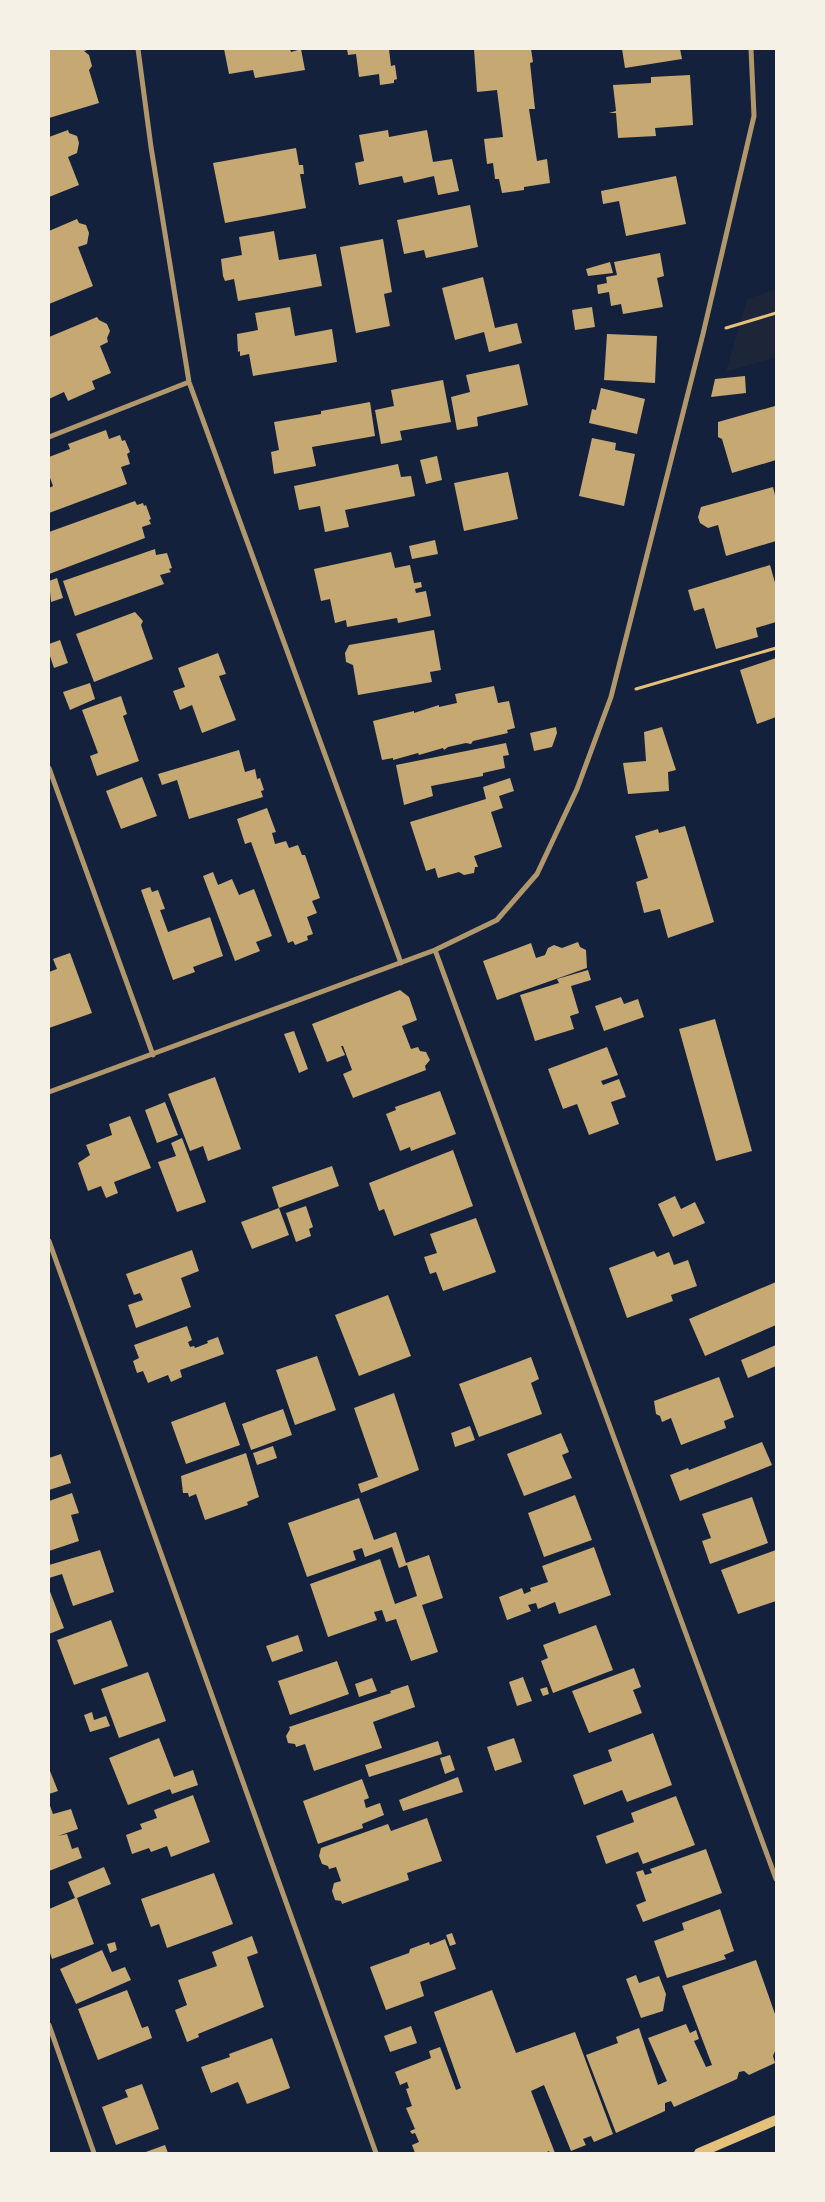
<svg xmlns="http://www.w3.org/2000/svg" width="825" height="2202" font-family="Helvetica,sans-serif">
  <rect width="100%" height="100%" fill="#14213d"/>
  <path fill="#1d2539" d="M776 289V357L726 372 747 299Z"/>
  <path fill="#c6a872" d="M49 49H91L84 51 89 55 92 66 89 70 99 103 49 118Z
    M224 49H290L291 52 301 49 305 70 255 78 253 70 229 74Z
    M347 49H389L391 66 395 65 397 79 394 80V83L380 85 379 74 359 77 356 54 348 55Z
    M474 49H531L533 62 530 63 535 109H529L537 161 547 159 550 183 524 187V190L502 193 499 179H495L493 163 487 164 484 139 503 137 497 90 477 92Z
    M622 49H680L682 59 625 68Z
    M690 75 693 125 655 128 656 136 618 138 616 113H609L616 111 613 85 651 83V77Z
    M68 130 69 133 77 136 79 143 77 153 68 157 79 185 49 197V137Z
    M388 130 389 137 427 130 433 162 452 159 459 191 438 195 434 176 404 183 402 176 359 185 355 163 364 161 359 135Z
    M296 148 299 165H303L304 174H300L306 208 225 223 213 163Z
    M676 176 686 224 626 236 619 201 603 204 601 191Z
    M470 205 478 247 426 258 424 250 404 254 397 220Z
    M77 219 79 223 86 225 89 233 87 244 78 247 93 286 49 304V231Z
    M274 231 279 260 316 254 322 286 238 301 234 279 225 281 223 276 221 259 242 255 239 237Z
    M383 239 392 292 384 294 390 326 356 333 340 247Z
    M660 253 664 276 657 278 663 307 623 314 621 304 611 306 609 292 598 294 597 285 607 283 606 277 617 275 614 262Z
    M610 262 613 273 588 276 586 269Z
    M483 277 495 328 517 323 522 343 489 352 484 332 455 340 442 288Z
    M290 307 295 336 332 329 337 362 253 376 249 354 240 356V351L238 352 237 334 258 330 255 313Z
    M592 307 595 327 575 330 572 310Z
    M97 317 99 320 107 324 110 331 107 338 108 342 100 346 111 373 92 381 95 389 68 401 64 392 49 399V337Z
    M607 334 657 336 655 383 604 380Z
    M519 364 528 405 477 417 478 426 457 430 451 397 470 392 466 375Z
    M745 376 746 393 711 397 715 379Z
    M443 380 451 422 400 431 402 440 381 444 375 410 394 406 391 390Z
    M601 388 645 399 637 434 589 423 592 409 596 410Z
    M370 402 375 436 312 447 316 466 274 474 271 452 279 450 274 422 321 414V411Z
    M775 406 776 460 732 473 722 439 718 437V422Z
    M106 430 109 439 120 435 122 441 125 440 130 452 127 454 130 464 121 467 127 484 49 513V488L53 486 49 475V457L70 449 68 444Z
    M592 438 616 443 615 450 635 454 624 506 579 496Z
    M437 456 442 480 426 484 420 460Z
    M398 464 401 477 411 476 415 496 345 510 349 527 325 532 320 506 299 510 294 486Z
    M508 472 518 519 464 531 454 483Z
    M773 487 776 499V541L726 556 718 525 708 528 700 523 698 517 701 507Z
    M135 501 137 505 143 503 144 506 146 505 151 519 149 520 151 524 142 527 145 538 49 574V532Z
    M435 540 438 554 412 559 409 546Z
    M155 549 156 555 167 553 172 568 169 569 171 572 160 575 164 584 75 616 63 581Z
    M391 552 395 568 410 565 414 583 421 582 422 587 415 589 416 593 426 591 431 616 398 623 397 618 347 627 346 620 335 623 330 599 321 601 314 569Z
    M770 565 776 586V622L756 628 758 637 716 649 704 608 694 611 688 590Z
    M57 578 63 598 51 602 49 581Z
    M135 612 143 621 141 625 153 659 94 682 76 634Z
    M434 630 441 670 430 672 432 682 358 695 353 665 346 662 345 653 349 645Z
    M60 640 68 663 54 668 49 653V644Z
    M218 653 226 674 219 676 236 720 202 733 192 705 180 710 173 691 185 687 178 668Z
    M776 658V717L757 724 740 670Z
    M90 683 95 699 70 710 63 692Z
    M494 686 498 703 509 701 515 728 507 730 508 733 473 741 471 744 466 743 448 747 444 750 443 748 419 755 418 753 393 760V758L382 760 373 721 414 711V713L439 705V707L457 703 455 694Z
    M121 696 127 714 123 716 139 761 97 776 90 756 98 753 82 710Z
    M556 727 557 733 552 747 534 751 530 733Z
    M662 727 676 770 668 772 669 791 628 794 623 763 646 761 644 732Z
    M506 743 509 755 503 756 505 768 483 773V776L431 786 433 796 404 805 396 765Z
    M239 750 245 772 255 769 257 779 260 778 264 790 261 791 263 797 189 819 177 780 162 785 158 774Z
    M142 777 157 816 121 829 106 791Z
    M510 778 514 791 499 796 503 808 491 812 502 847 474 856 478 867H475L474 873 464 875 459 872 438 878 435 868 426 871 410 822 486 799 483 787Z
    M267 808 276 832 272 833 275 844 286 841 289 848 298 845 302 855H305L320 898 312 901 317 913 307 917 313 934 307 936 308 940 295 945 293 941 288 943 251 842 245 844 237 819Z
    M685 826 714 922 668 938 660 909 644 913 636 882 648 878 635 836 658 829 659 833Z
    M213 872 218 885 232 879 239 895 254 889 272 936 256 942 260 951 235 961 203 876Z
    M150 887 152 892 158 890 165 909 160 910 168 932 210 917 223 956 193 967 195 972 173 980 141 890Z
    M578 942 580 947 586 950 587 968 497 1000 483 961 531 943 536 958 545 955 548 948 554 945 562 948Z
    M70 953 92 1013 49 1028V972L57 969 53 959Z
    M588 970 591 980 571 986 579 1013 570 1016 574 1029 535 1041 520 995 559 983 557 979Z
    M400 990 409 997 417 1020 402 1026 411 1049 418 1047 420 1051 426 1052 430 1060 425 1066 426 1070 353 1098 343 1074 352 1070 343 1046H341L345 1055 327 1062 312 1024Z
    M621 997 624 1004 638 999 644 1017 604 1031 595 1006Z
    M715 1019 752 1151 716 1161 679 1029Z
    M294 1031 308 1069 299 1073 284 1034Z
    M607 1047 618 1075 601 1081 603 1085 619 1079 626 1097 611 1102 619 1124 589 1135 577 1104 563 1109 548 1069Z
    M215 1077 241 1149 208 1161 203 1146 190 1151 168 1094Z
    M440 1091 456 1134 411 1151 410 1147 400 1151 386 1114 396 1110 395 1107Z
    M165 1102 178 1135 157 1143 145 1110Z
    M130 1116 151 1168 114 1182 118 1193 106 1198 101 1186 88 1191 78 1163 90 1155 86 1145 112 1135 109 1124Z
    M182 1138 206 1202 177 1212 158 1162 176 1156 171 1143Z
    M453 1150 473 1206 394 1236 384 1209 379 1211 369 1183Z
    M332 1166 339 1186 279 1208 272 1187Z
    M675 1196 681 1209 695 1202 705 1223 673 1237 658 1204Z
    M306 1206 313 1227 309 1229 311 1236 296 1242 286 1213Z
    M279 1208 289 1235 252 1249 241 1222Z
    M476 1218 496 1272 443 1291 436 1272 430 1274 424 1257 437 1253 430 1234Z
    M192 1250 199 1271 181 1278 191 1307 136 1328 128 1305 143 1300 140 1293 134 1295 126 1274Z
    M654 1251 657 1257 669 1252 674 1265 688 1260 697 1286 671 1295 673 1301 627 1318 609 1268Z
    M776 1282V1325L705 1356 689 1319Z
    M388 1295 411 1356 359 1376 335 1315Z
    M187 1326 192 1340 188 1342 190 1347 194 1346 195 1348 208 1343 207 1341 218 1337 224 1354 180 1370 182 1377 171 1382 168 1375 148 1383 143 1371 137 1373 133 1361 139 1358 134 1345Z
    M776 1345V1366L748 1378 741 1360Z
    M317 1356 336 1410 295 1425 276 1370Z
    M531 1357 539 1379 531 1383 542 1414 479 1437 459 1384Z
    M719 1377 734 1417 724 1421 726 1428 681 1445 671 1418 662 1422 660 1416 656 1414 654 1401Z
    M394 1393 419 1470 361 1493 358 1484 378 1477 354 1408Z
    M225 1402 240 1445 186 1464 171 1422Z
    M283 1409 292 1435 251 1450 242 1424Z
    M470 1426 475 1440 455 1447 451 1433Z
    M561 1433 569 1452 562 1455 572 1478 524 1496 507 1454Z
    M762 1442 772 1465 680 1501 670 1475 688 1468 689 1470Z
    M273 1446 277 1458 257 1465 253 1453Z
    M246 1453 259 1497 247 1502 248 1505 205 1520 196 1494 189 1497 188 1493H183L181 1476Z
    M61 1454 71 1483 49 1490V1458Z
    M72 1493 79 1513 71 1515 79 1541 49 1551V1501Z
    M575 1495 592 1540 544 1557 528 1513Z
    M752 1497 768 1543 710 1564 702 1541 711 1538 702 1514Z
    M359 1498 374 1540 396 1532 406 1563 429 1555 443 1598 422 1605 438 1652 411 1661 396 1619 386 1622 382 1610 374 1612 377 1620 328 1637 310 1584 380 1559 395 1604 417 1596 407 1565 399 1568 392 1547 365 1557 362 1548 353 1551 356 1560 307 1577 288 1523Z
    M594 1547 611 1595 559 1614 555 1602 538 1609 536 1603 528 1605 531 1611 507 1620 499 1597 522 1588 524 1594 531 1591 530 1588 548 1582 542 1566Z
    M100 1550 114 1592 73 1606 62 1574 49 1578V1565Z
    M776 1550V1601L738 1614 721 1570Z
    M49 1589 64 1628 49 1634Z
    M111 1620 128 1666 74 1685 57 1640Z
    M596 1625 613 1670 553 1693 541 1661 548 1658 543 1645Z
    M298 1635 303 1651 272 1662 266 1646Z
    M337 1661 349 1694 290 1715 278 1681Z
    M634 1668 641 1687 633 1690 642 1713 589 1733 572 1691Z
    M148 1672 166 1721 119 1738 101 1689Z
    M523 1677 532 1701 517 1706 509 1682Z
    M372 1678 377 1691 359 1697 355 1684Z
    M408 1685 415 1707 373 1722 382 1748 314 1771 305 1744 296 1747 295 1744 288 1743 286 1736 290 1729 289 1727 391 1693 390 1691Z
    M547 1687 549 1694 543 1696 540 1689Z
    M92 1712 94 1720 106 1716 110 1726 90 1732 84 1715Z
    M653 1733 672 1785 627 1802 622 1790 584 1805 573 1775 612 1761 608 1750Z
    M159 1738 174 1777 193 1770 198 1785 172 1794 170 1789 128 1805 109 1758Z
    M514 1738 522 1762 495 1771 487 1747Z
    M438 1741 442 1754 369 1777 365 1765Z
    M450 1755 455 1770 445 1774 440 1758Z
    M50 1771 58 1791 49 1794V1772Z
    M458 1777 463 1792 403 1811 399 1800Z
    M362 1779 369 1798 364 1800 366 1808 380 1803 384 1815 362 1824 363 1828 318 1844 303 1801Z
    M193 1795 210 1842 171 1857 167 1846 151 1852 149 1848 132 1854 126 1835 142 1829 140 1824 157 1818 154 1810Z
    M676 1796 695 1845 643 1864 638 1852 606 1864 596 1836 634 1822 631 1813Z
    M49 1803 53 1814 71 1809 78 1829 58 1836 67 1834 72 1849 78 1847 82 1858 49 1871Z
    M427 1818 442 1861 407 1873 409 1880 342 1904 341 1901 335 1900 332 1891 334 1883 341 1881 336 1867 329 1869 328 1866 322 1864 319 1856 321 1848 388 1824 391 1831Z
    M706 1849 722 1893 643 1922 636 1905 646 1901 636 1872 643 1870 645 1875 652 1873 650 1869Z
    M104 1867 111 1884 77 1898 94 1944 52 1959 49 1950V1909L75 1898 68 1882Z
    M214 1873 233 1924 167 1948 159 1924 151 1927 141 1899Z
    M720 1909 734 1951 724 1955 726 1959 667 1978 654 1941 684 1930 682 1923Z
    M452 1933 456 1944 450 1946 446 1935Z
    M252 1936 258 1953 247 1957 264 2007 198 2034 199 2037 187 2042 175 2010 187 2005 178 1980 217 1966 212 1952Z
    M445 1939 456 1969 420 1982 424 1996 386 2010 370 1967 409 1953 410 1949 429 1942 430 1945Z
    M115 1942 117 1950 110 1953 107 1944Z
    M102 1950 112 1972 125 1967 131 1980 76 2004 60 1969Z
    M756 1960 776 2017V2049L773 2056 775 2063 749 2075 744 2071 739 2072 737 2079 674 2107 671 2101 665 2103V2111L616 2133 586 2055 618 2043 616 2037 639 2028 658 2085 667 2081 648 2038 686 2024 690 2033 696 2030 699 2039 694 2041 706 2067 712 2065 682 1986Z
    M636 1975 639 1983 659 1976 666 1994 663 2011 641 2018 626 1979Z
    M127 1990 142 2028 148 2026 152 2038 98 2060 78 2009Z
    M492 1990 516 2053 575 2032 613 2134 594 2142 591 2136 583 2139 586 2145 571 2151 544 2085 531 2091 555 2153H550L549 2151 545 2153H415L412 2145 419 2142 415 2133 412 2134 410 2131 415 2129 406 2108 412 2106 406 2089 409 2088 407 2082 400 2085 395 2072 431 2058 429 2051 440 2047 456 2090 461 2088 434 2012Z
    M411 2026 417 2043 390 2052 384 2036Z
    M272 2038 290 2088 247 2104 238 2082 211 2093 201 2067 230 2057 229 2054Z
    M142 2084 159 2129 116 2145 102 2107 128 2097 125 2090Z
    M165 2145 168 2153H143Z"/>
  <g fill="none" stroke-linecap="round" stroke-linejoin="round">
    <path stroke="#e5c07b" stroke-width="3" d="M726 328 776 313
      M636 689 776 648"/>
    <path stroke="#b1986c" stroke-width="5" d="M138 49 151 147 189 382 401 963
      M49 437 189 382
      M49 768 153 1055
      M435 950 776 1879
      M49 1092 435 950 497 920 537 874 577 789 611 697 703 334 754 116 751 49
      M49 1241 376 2153
      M49 2025 94 2153"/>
    <path stroke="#e5c07b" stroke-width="10" d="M699 2153 776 2120"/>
  </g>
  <rect width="825" height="2202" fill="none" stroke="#f6f1e7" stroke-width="100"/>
</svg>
